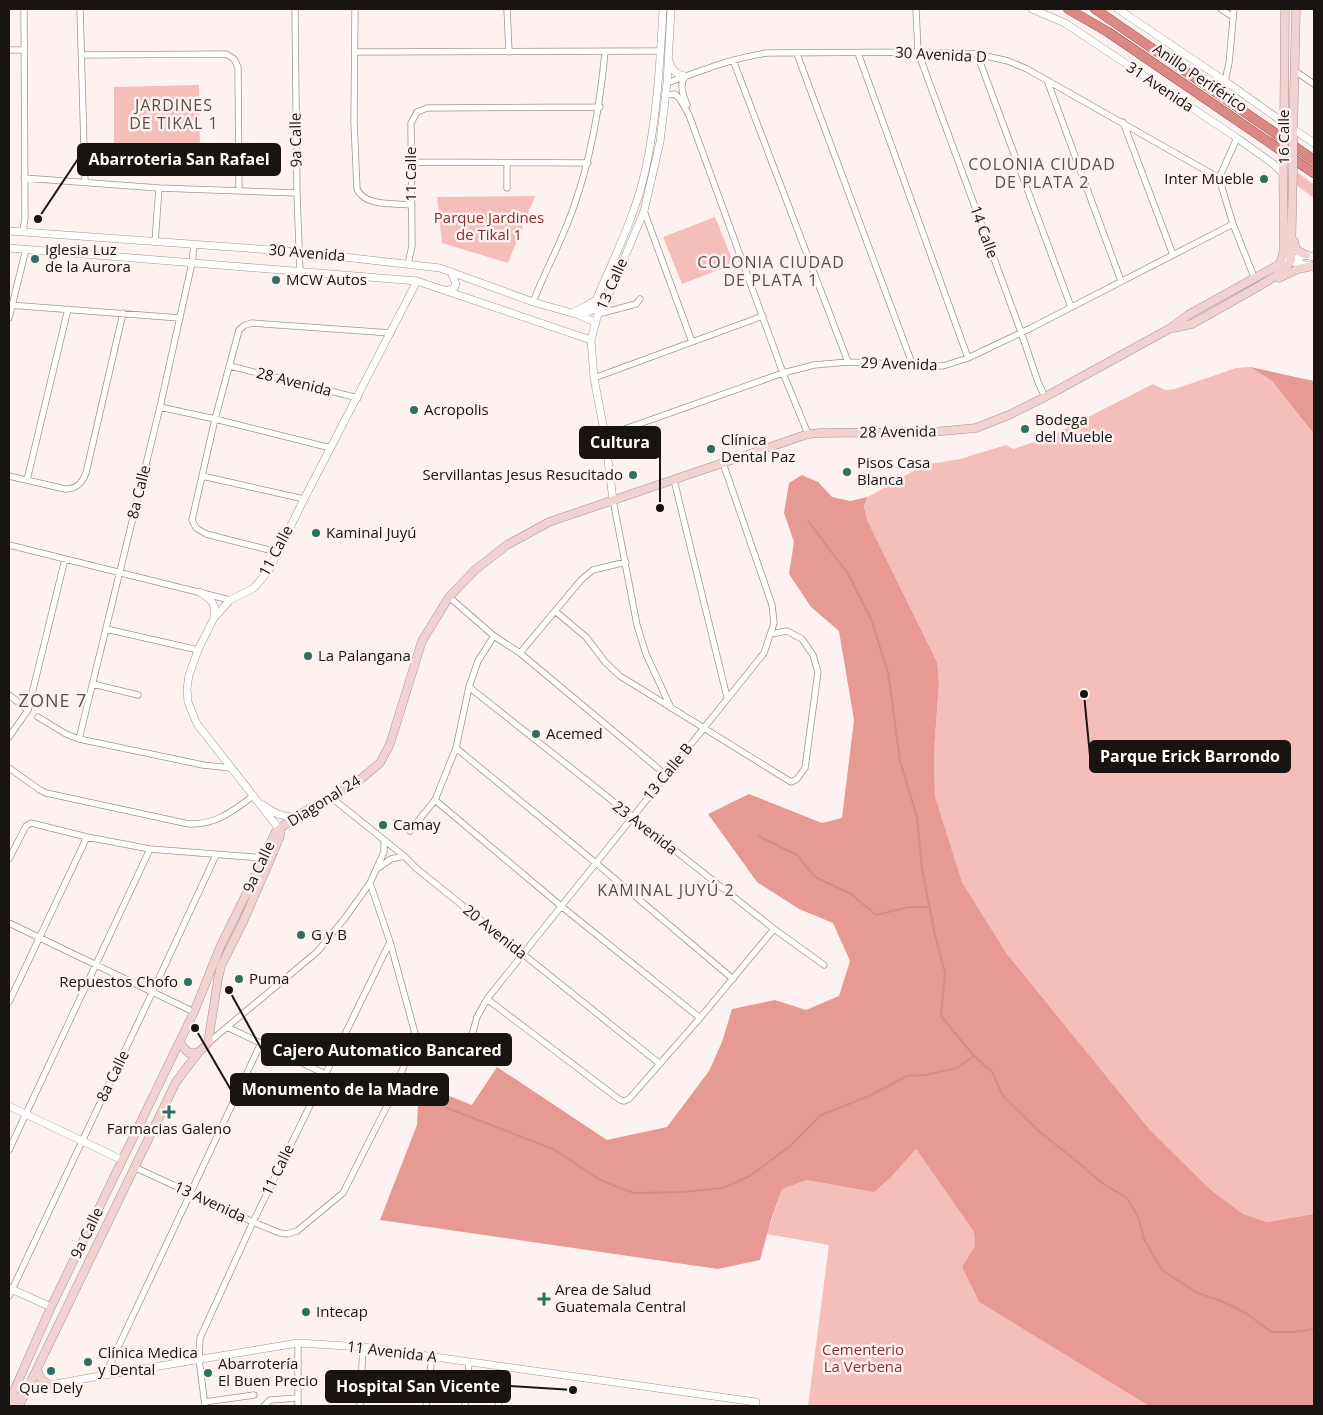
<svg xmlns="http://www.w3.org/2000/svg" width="1323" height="1415" font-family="'Open Sans',sans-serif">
  <rect width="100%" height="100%" fill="#fef2f1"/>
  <path fill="#f6beb9" d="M199 85 200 152H114V87Z
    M1296 171 1314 185V198L1296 185Z
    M535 196 508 263 442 243 437 197Z
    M715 217 734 264 682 284 663 237Z
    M1250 367 1272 381 1314 434V1214L1267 1222 1243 1214 1211 1190 1150 1130 1007 954 962 882 935 796 934 752 939 682 937 662 867 520 864 506 868 497 924 465 960 459 1006 445 1013 449 1047 438 1153 384 1165 390 1175 389 1236 368Z
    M916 1149 974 1232 975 1246 962 1267 979 1302 1149 1406H808L829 1245 767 1234 782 1189 807 1180 841 1186 892 1176Z"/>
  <path fill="#e79993" d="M1250 367 1314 381V434L1272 381Z
    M802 475 818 482 832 497 850 501 868 497 864 506 867 520 937 662 939 682 934 752 935 796 962 882 1007 954 1150 1130 1211 1190 1243 1214 1267 1222 1314 1214V1406H1149L979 1302 962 1267 975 1246 974 1232 916 1149 892 1176 874 1192 807 1180 782 1189 771 1220 760 1260 718 1269 380 1220 417 1125 419 1084 472 1105 497 1067 607 1140 667 1127 709 1071 722 1042 732 1009 775 1000 806 1010 839 996 850 961 833 923 799 909 757 882 708 814 749 794 822 823 842 818 854 720 839 631 811 607 789 574 794 542 784 513 789 483Z"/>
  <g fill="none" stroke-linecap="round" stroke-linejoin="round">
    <path stroke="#d78b85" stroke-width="2" d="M808 521 848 574 871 619 888 672 900 761 917 817 922 869 935 935 945 973 941 1016 974 1056 992 1072 1003 1096 1041 1133 1073 1158 1102 1183 1127 1198 1138 1216 1144 1239 1162 1270 1197 1293 1219 1300 1246 1313 1271 1332H1295L1314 1329
      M758 836 797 855 815 877 851 894 876 915 909 907H929
      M447 1108 553 1149 600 1180 634 1193 682 1192 723 1188 750 1176 789 1147 821 1115 869 1096 907 1076 925 1075 957 1068 974 1056"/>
    <g stroke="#a49290" stroke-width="7">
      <path id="minor" d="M80 9 85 182
        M295 9 297 193 300 272
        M355 9 354 122 357 189C365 207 394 203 412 205
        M507 9 509 52
        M916 9 918 52 1021 332 1038 382 1045 397
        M1221 9 1233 17
        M9 50H24
        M355 52 660 51
        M858 53 968 358
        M797 54 913 366
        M977 54 1071 307
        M83 55 226 54 234 59 238 67 239 190
        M733 60 848 362
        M1295 71 1314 84
        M685 76C679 86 683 95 687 105
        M1047 80 1121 281
        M1225 81 1229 63 1234 9
        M667 83C700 71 732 58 767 53L918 52 977 54 1008 61 1027 69 1219 178
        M666 95 675 94 680 99 689 115 783 373 808 434
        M1123 122 1173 255
        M1237 138 1219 178 1233 224 1254 277
        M411 162 588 163
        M24 178 159 188 297 193
        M507 188V163
        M644 211 692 342
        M23 232 25 218 24 9
        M155 242 159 188
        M408 264 412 246 411 123 417 112 427 108 600 107
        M533 302C546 269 563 239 574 206 592 155 600 105 605 52
        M9 305 180 318
        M598 314 636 304 640 299
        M9 318 26 249
        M230 366 358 398
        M594 378 763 316
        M160 407 215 419 331 448
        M605 436 783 373 814 365 848 362 943 366 968 358 1031 328 1233 224
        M9 476 65 489C76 489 82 484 86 473L123 313
        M202 476 304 499
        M27 480 68 309
        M674 480 727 697
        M613 500 637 625 646 654 671 708
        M9 545 230 600
        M277 552 206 534 196 528 192 520 215 419 239 330 245 325 252 323 391 333
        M449 597 494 636 520 653 666 775
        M555 611 586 637 606 663 620 676 791 782 797 779 805 768 818 672 813 655 802 639 787 631 771 634
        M106 629 198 650
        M520 653 581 580 593 570 626 562
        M93 684 138 695
        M469 687 774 929 824 965
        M9 695 28 710
        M38 717 66 734 79 739 203 765 231 768
        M9 737 28 710 65 559
        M79 739 160 407 192 263 194 245
        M456 748 596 863 733 979
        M9 768 40 790 46 793 189 824C216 825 233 811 253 796
        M332 798 404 856 417 869 660 1064
        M435 800 561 906 700 1018
        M410 831 435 800 456 748 469 687 478 661 494 636
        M9 859 26 826 31 823 87 837 150 849 264 858
        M378 868 391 859 404 856
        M9 923 194 1012
        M487 999 620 1100 624 1101 629 1099 700 1018 774 929
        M9 1002 87 837
        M227 1027 388 1104
        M208 1043 317 952 345 918 370 883 384 852V840
        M466 1057 477 1017 487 999 764 653 774 623 772 605 723 463
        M9 1150 150 849
        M134 1167 253 1222 280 1233 287 1234 297 1231 343 1193 388 1104 416 1037 390 942 370 883
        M9 1296 153 991 216 855
        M105 1375 261 1043
        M385 1385 429 1386
        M205 1402 254 1395
        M205 1406 199 1359 200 1338 253 1222 390 942
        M264 1406 270 1400 298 1398
        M298 1406V1343
        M360 1406 363 1347
        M426 1406 432 1356
        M465 1406 469 1363
        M498 1406 505 1367"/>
    </g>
    <g stroke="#a49290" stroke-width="8">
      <path id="tertiary" d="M1032 9 1065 23 1237 138 1272 163 1284 174
        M1118 9 1225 81 1284 123 1314 143
        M669 61C673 71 675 74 685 76
        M9 231 300 252 440 268 533 302 579 315 596 323
        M9 248 417 281 591 340
        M1289 255 1293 262 1309 266
        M1280 264 1306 255 1314 257
        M448 290 454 288 456 284 451 272
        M572 313 586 306 596 300C614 258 635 216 645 172 657 118 660 63 663 9
        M579 315 593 310 603 301
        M613 500 605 436 594 378 591 340 598 314 611 290 644 211 660 142 667 83 671 9
        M200 592C210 599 217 603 214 617
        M263 805C274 813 283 818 297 816
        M280 830 197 724 188 702 187 689 189 675 198 650 214 618 230 600 254 588 269 570 304 499 417 281
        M9 1106 122 1160
        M9 1288 51 1307
        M28 1389 105 1375 298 1343 363 1347 756 1402 755 1406"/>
    </g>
    <g stroke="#a49290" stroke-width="9">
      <path id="secondary" d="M1284 131 1285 9
        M1293 137 1296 9
        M1294 241 1296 250 1306 255
        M1279 278 1298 269 1313 266
        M1174 328 1192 324 1261 285 1285 270 1291 260 1293 170
        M180 1041 183 1047 189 1053H198
        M37 1370 41 1379 49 1385
        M9 1402 51 1307 194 1012 221 945 264 858 271 842 275 833 288 822 302 813 356 783 380 763 390 744 422 641 449 597 475 570 507 545 549 522 808 434 820 433 933 432 976 428 1009 415 1045 397 1169 329 1188 315 1280 264 1284 250 1283 161
        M12 1406 24 1392
        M19 1406 176 1082 198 1053 208 1043 218 979 221 966 243 922 270 860 280 836V830"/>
    </g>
    <g stroke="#924c48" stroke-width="10">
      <path id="trunk" d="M1068 9 1108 32 1314 173
        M1095 9 1314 160"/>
    </g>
    <use href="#minor" stroke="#fff" stroke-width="5.5"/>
    <use href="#tertiary" stroke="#fff" stroke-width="7"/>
    <use href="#secondary" stroke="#f2d2d1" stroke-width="8"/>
    <use href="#trunk" stroke="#dc8884" stroke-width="9"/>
    <g stroke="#a49290" stroke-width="9" stroke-linecap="butt">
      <path id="secondary-bridge" d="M1283 161 1284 131
        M1293 170V137"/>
    </g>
    <use href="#secondary-bridge" stroke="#f2d2d1" stroke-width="8"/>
  </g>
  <g fill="#2b7063" stroke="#fef2f1" stroke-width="2">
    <circle cx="1264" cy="179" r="5"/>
    <circle cx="35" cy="259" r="5"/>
    <circle cx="276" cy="280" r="5"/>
    <circle cx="414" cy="410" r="5"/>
    <circle cx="1025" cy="429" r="5"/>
    <circle cx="711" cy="449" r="5"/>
    <circle cx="847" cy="472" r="5"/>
    <circle cx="633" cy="475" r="5"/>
    <circle cx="316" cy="533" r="5"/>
    <circle cx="308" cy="656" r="5"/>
    <circle cx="536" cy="734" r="5"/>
    <circle cx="383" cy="825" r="5"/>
    <circle cx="301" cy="935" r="5"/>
    <circle cx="239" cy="979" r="5"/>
    <circle cx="188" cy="982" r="5"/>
    <path d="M166.5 1104.5h5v5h5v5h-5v5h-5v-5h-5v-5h5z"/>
    <path d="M541.5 1291.5h5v5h5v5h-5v5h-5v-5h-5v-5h5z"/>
    <circle cx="306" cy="1312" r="5"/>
    <circle cx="88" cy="1362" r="5"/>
    <circle cx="51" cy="1371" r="5"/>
    <circle cx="208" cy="1373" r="5"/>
  </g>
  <g text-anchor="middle" stroke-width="5" stroke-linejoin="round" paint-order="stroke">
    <g font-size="15" fill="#191312" stroke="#fef2f1">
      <text transform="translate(941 55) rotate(3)" y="5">30 Avenida D</text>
      <text transform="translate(1200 78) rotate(34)" y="5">Anillo Periférico</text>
      <text transform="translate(1160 87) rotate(34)" y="5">31 Avenida</text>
      <text transform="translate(1284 137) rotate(-90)" y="5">16 Calle</text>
      <text transform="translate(296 140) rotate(-91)" y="5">9a Calle</text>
      <text transform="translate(411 174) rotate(-90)" y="5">11 Calle</text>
      <text transform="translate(984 232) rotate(70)" y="5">14 Calle</text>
      <text transform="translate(307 253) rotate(5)" y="5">30 Avenida</text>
      <text transform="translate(612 284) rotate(-66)" y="5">13 Calle</text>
      <text transform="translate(899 364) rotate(2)" y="5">29 Avenida</text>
      <text transform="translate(294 382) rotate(14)" y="5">28 Avenida</text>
      <text transform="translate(898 432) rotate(-1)" y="5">28 Avenida</text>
      <text transform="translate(139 492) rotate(-76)" y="5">8a Calle</text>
      <text transform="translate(276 551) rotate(-62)" y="5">11 Calle</text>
      <text transform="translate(668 772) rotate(-51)" y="5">13 Calle B</text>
      <text transform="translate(324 801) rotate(-32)" y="5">Diagonal 24</text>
      <text transform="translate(645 828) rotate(38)" y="5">23 Avenida</text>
      <text transform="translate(259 867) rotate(-65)" y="5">9a Calle</text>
      <text transform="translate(495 932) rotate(39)" y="5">20 Avenida</text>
      <text transform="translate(113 1076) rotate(-64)" y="5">8a Calle</text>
      <text transform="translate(278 1170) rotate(-64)" y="5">11 Calle</text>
      <text transform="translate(210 1202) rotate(25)" y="5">13 Avenida</text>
      <text transform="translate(87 1233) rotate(-64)" y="5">9a Calle</text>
      <text transform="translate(392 1352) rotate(7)" y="5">11 Avenida A</text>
    </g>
    <g font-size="15" fill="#191312" stroke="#fef2f1" text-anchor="start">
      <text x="1254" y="184" text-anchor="end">Inter Mueble</text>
      <text x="45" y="255">Iglesia Luz<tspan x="45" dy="17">de la Aurora</tspan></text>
      <text x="286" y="285">MCW Autos</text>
      <text x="424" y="415">Acropolis</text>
      <text x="1035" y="425">Bodega<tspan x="1035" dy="17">del Mueble</tspan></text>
      <text x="721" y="445">Clínica<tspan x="721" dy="17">Dental Paz</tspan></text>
      <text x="857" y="468">Pisos Casa<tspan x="857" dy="17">Blanca</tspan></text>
      <text x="623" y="480" text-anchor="end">Servillantas Jesus Resucitado</text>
      <text x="326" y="538">Kaminal Juyú</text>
      <text x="318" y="661">La Palangana</text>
      <text x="546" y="739">Acemed</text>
      <text x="393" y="830">Camay</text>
      <text x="311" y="940">G y B</text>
      <text x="249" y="984">Puma</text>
      <text x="178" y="987" text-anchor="end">Repuestos Chofo</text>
      <text x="169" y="1134" text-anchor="middle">Farmacias Galeno</text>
      <text x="555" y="1295">Area de Salud<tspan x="555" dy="17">Guatemala Central</tspan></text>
      <text x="316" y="1317">Intecap</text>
      <text x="98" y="1358">Clínica Medica<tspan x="98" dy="17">y Dental</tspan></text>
      <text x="218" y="1369">Abarrotería<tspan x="218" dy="17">El Buen Precio</tspan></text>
      <text x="51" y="1393" text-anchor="middle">Que Dely</text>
    </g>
    <g font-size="15" fill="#8a2f2e" stroke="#fef2f1">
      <text x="489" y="223">Parque Jardines<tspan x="489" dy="17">de Tikal 1</tspan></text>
      <text x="863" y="1355">Cementerio<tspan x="863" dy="17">La Verbena</tspan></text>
    </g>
    <g font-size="16" letter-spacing="1" fill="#5d4d4b" stroke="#fef2f1">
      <text x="174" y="111">JARDINES<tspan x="174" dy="18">DE TIKAL 1</tspan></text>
      <text x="1042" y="170">COLONIA CIUDAD<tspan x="1042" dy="18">DE PLATA 2</tspan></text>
      <text x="771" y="268">COLONIA CIUDAD<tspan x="771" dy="18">DE PLATA 1</tspan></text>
      <text x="666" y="896">KAMINAL JUYÚ 2</text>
    </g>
    <g font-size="18" letter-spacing="1" fill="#5d4d4b" stroke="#fef2f1">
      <text x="53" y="707">ZONE 7</text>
    </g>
  </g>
  <path fill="none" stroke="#191312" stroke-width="2" d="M38 219L78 159M660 508L660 442M1084 694L1090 756M229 990L262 1050M195 1028L231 1090M573 1390L510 1386"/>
  <g fill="#191312" stroke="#fef2f1" stroke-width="2">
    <circle cx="38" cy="219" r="5"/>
    <circle cx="660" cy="508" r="5"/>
    <circle cx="1084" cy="694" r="5"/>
    <circle cx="229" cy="990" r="5"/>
    <circle cx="195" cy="1028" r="5"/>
    <circle cx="573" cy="1390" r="5"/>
  </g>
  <g fill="#191312" stroke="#191312" stroke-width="2">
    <rect x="78" y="144" width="202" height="31" rx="5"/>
    <rect x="580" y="427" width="80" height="31" rx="5"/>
    <rect x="1090" y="741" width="200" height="31" rx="5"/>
    <rect x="262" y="1034" width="249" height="31" rx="5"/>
    <rect x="231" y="1074" width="217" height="31" rx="5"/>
    <rect x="326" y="1371" width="184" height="31" rx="5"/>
  </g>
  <g font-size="16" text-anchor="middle" font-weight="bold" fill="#fff">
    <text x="179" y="165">Abarroteria San Rafael</text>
    <text x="620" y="448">Cultura</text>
    <text x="1190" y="762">Parque Erick Barrondo</text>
    <text x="387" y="1056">Cajero Automatico Bancared</text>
    <text x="340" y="1095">Monumento de la Madre</text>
    <text x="418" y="1392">Hospital San Vicente</text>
  </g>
  <rect width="1323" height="1415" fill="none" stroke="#191312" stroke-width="20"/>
</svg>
